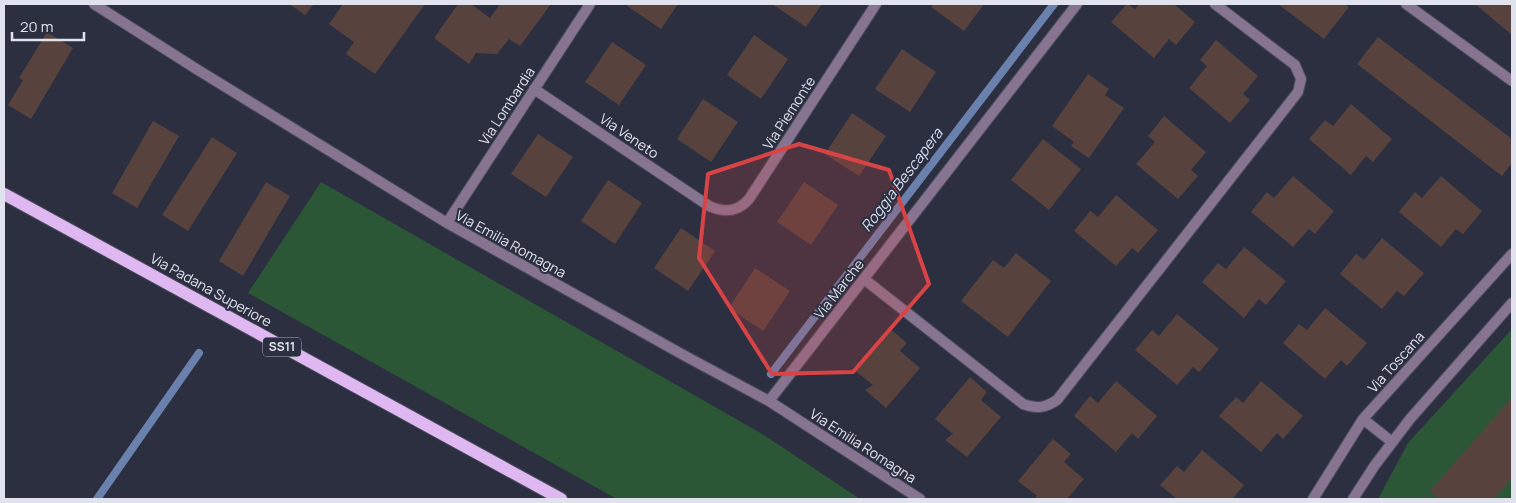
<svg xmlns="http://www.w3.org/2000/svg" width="1516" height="503" font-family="Manrope,sans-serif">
  <rect width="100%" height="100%" fill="#2c2f40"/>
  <path fill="#2c5737" d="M321 182 764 435 860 499H617L248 293Z
    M1512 329V499H1378L1408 443Z"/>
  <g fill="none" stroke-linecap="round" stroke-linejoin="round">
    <path stroke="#6a80ad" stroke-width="8" d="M771 374 1054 4
      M97 499 199 353"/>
  </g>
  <path fill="#57423e" d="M289 4H314L305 15Z
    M343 4H425L375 74 346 54 354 42 329 24Z
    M458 4H471L490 18 500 4H551L520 46 509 39 497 54 476 53 469 64 434 38Z
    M629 4H678L661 29 627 6Z
    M772 4H822L806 27Z
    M934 4H984L964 31 931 7Z
    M1127 4 1135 9 1139 4H1174L1195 22 1176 45 1169 39 1154 58 1111 22Z
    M1278 4H1344L1349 7 1324 39Z
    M1475 4H1512V35Z
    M47 32 73 48 31 119 8 105 23 80 19 78Z
    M754 35 788 59 761 99 727 75Z
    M1378 37 1512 139V163L1502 176 1357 64Z
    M1216 40 1258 76 1243 94 1250 100 1230 123 1189 88 1207 66 1200 60Z
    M612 42 646 65 619 105 585 82Z
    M902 49 936 72 910 112 875 89Z
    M1088 74 1109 89 1105 95 1124 108 1089 158 1071 146 1074 142 1052 126Z
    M703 99 738 122 711 162 677 139Z
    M1351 104 1392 139 1373 162 1366 156 1351 175 1309 139 1325 120 1333 126Z
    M852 113 886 136 859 176 825 154Z
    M1164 116 1206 152 1191 170 1198 176 1178 199 1136 164 1155 142 1148 136Z
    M153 121 179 136 137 208 112 193Z
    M538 134 573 157 546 197 511 174Z
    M212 137 237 153 188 231 162 215Z
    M1043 139 1081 169 1049 210 1011 180Z
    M1293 176 1334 211 1315 234 1309 229 1293 247 1251 212 1267 192 1274 198Z
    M1441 176 1482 211 1463 234 1456 229 1441 247 1399 212 1415 192 1422 198Z
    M608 180 642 203 615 244 581 221Z
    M266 182 290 196 243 276 219 261Z
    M804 182 838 205 811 245 777 222Z
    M1116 195 1158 230 1138 253 1132 248 1116 266 1074 231 1090 211 1098 217Z
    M681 228 715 251 688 291 654 268Z
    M1382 238 1424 273 1404 296 1397 291 1382 309 1340 274 1356 254 1364 260Z
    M1244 247 1286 281 1266 305 1259 299 1244 318 1202 282 1218 263 1226 269Z
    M1016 253 1051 281 1008 337 961 301 993 260 1004 268Z
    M755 268 790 291 763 331 729 308Z
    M1325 308 1367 343 1347 366 1341 360 1325 379 1283 343 1299 324 1307 330Z
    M1177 314 1219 349 1199 372 1193 367 1177 385 1135 350 1152 330 1159 336Z
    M889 328 907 343 900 351 920 368 886 408 865 390 873 385 854 370Z
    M970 377 987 392 981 400 1001 417 967 457 945 440 953 434 935 419Z
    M1116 381 1157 416 1138 439 1132 433 1116 452 1074 416 1090 396 1098 403Z
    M1261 381 1303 416 1283 439 1277 433 1261 452 1219 416 1236 397 1243 403Z
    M1512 397V478L1494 499H1439L1430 491Z
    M1053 439 1071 454 1064 462 1084 479 1067 499H1033L1037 496 1018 481Z
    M1202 450 1244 485 1232 499H1177L1160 485 1177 466 1184 472Z"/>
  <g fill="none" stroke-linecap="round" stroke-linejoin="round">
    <g stroke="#494c5c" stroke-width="12">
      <path id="lane" d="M864 279 1023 404C1037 409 1045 408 1057 400L1298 92 1301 79 1295 65 1215 4"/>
    </g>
    <g stroke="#494c5c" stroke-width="12">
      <path id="street" d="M94 4 198 70 447 223 687 357 769 401 920 499
        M1406 4 1512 81
        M534 89 709 206C725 213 738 212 749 199L876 4
        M447 223 590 4
        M769 401 1077 4
        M1363 419 1392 442
        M1313 499 1363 419 1512 254
        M1353 499 1375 465 1410 419 1512 303"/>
    </g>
    <g stroke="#494c5c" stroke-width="14">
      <path id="primary" d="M4 194 561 499"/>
    </g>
    <use href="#lane" stroke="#877490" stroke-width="10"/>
    <use href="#street" stroke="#877490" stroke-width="10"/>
    <use href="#primary" stroke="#dfb7f1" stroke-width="12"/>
  </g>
  <path fill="#d84446" fill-opacity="0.2" stroke="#d84446" stroke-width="4" stroke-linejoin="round" d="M799 144 889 170 929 284 853 372 772 374 699 258 708 174Z"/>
  <g text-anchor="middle" stroke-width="4" stroke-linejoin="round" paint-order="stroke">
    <rect fill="#2c2f40" stroke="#aaacb9" stroke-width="1" x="263" y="337.5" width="38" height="19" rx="4"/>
    <g font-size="12" font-weight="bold" fill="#e0e2ed">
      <text x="282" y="351">SS11</text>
    </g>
    <g font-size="14" fill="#e0e2ed" stroke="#2c2f40">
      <text transform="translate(507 106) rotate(-57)" y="5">Via Lombardia</text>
      <text transform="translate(789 113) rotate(-57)" y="5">Via Piemonte</text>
      <text transform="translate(629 136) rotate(34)" y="5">Via Veneto</text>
      <text transform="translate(511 244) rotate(29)" y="5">Via Emilia Romagna</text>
      <text transform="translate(839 289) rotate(-52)" y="5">Via Marche</text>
      <text transform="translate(211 290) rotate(29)" y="5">Via Padana Superiore</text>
      <text transform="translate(1396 362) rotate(-48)" y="5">Via Toscana</text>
      <text transform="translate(863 446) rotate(33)" y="5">Via Emilia Romagna</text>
    </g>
    <g font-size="15" font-style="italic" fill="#d5dff1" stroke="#2c2f40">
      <text transform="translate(902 180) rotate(-53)" y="5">Roggia Bescapera</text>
    </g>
  </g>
  <rect width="1516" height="503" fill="none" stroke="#e0e2ed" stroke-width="10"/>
  <path d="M12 32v8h72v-8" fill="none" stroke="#e0e2ed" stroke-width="2.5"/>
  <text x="20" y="32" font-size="15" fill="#e0e2ed" stroke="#2c2f40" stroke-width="4" paint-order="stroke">20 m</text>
</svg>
